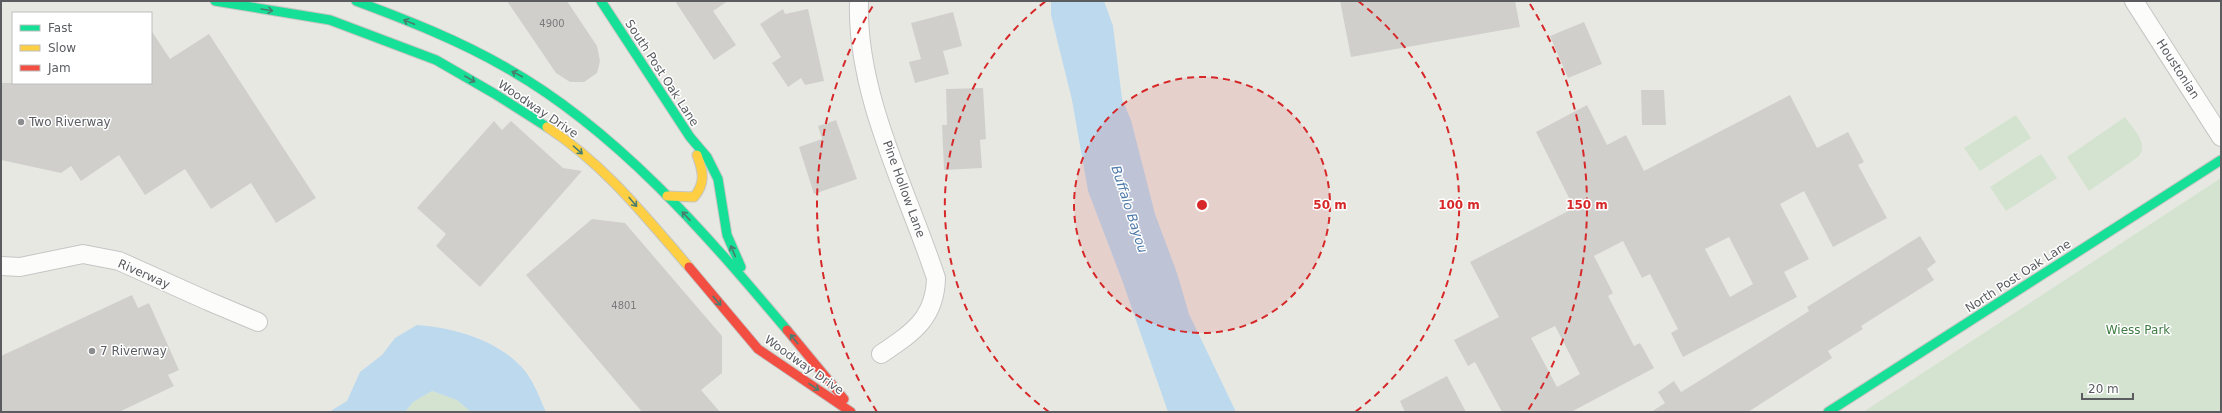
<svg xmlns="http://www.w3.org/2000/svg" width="2222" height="413" font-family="'DejaVu Sans',sans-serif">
  <rect width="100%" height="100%" fill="#e8e8e3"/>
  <path fill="#d3e3d0" d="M2016 115 2031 138 1980 171 1964 148Z
    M2125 117C2133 129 2150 144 2138 157L2089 191 2067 157Z
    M2041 154 2057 178 2006 211 1990 187Z
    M2221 178V412H1863Z
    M432 391 457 400 471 412H405L413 402Z"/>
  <path fill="#bcd9ee" d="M1051 1H1104L1113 26 1122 99 1131 120 1155 214 1177 273 1189 314 1236 412H1168L1122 280 1088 191 1072 100 1051 15Z
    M417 325C455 328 499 340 525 371 534 382 540 399 546 412H471L457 400 432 391 413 402 405 412H329L347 401 360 372 382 355 395 338Z"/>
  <path fill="#d0cfcc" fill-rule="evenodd" d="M507 1H567L597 46 600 61 597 73 584 82H570L556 73Z
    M675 1H728L713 11 736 45 714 60Z
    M1340 1H1515L1520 27 1351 57Z
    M783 9 785 14 808 9 824 81 805 85 801 78 788 87 772 63 781 57 760 24Z
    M953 12 962 46 943 51 949 74 915 83 909 62 921 59 911 23Z
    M1584 22 1602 64 1568 78 1550 36Z
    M151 30 170 59 209 34 316 198 276 223 251 183 211 209 185 169 145 195 119 155 81 181 71 166 61 173 1 160V83H151Z
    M983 88 986 139 980 140 982 168 944 170 942 125H947L946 89Z
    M1641 90H1664L1666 125H1642Z
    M1790 95 1817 148 1848 132 1864 162 1858 165 1887 218 1833 247 1804 191 1780 204 1809 259 1784 272 1797 297 1683 357 1671 333 1678 329 1650 274 1642 278 1623 241 1594 256 1613 293 1608 296 1634 346 1640 343 1654 368 1571 412H1502L1475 362 1468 366 1454 340 1499 317 1470 262 1574 208 1536 132 1587 105 1607 145 1626 135 1644 171ZM1729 237 1753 284 1730 297 1705 249ZM1555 326 1580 374 1557 387 1531 338Z
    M836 120 857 179 814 194 799 147 822 139 818 126Z
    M494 121 502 130 511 121 563 168 582 171 480 287 436 246 446 234 417 208Z
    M592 219 625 223 722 336V373L701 390 720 412H642L526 275Z
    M1920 236 1936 262 1927 269 1934 280 1861 326 1863 329 1828 351 1832 358 1748 412H1651L1665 403 1658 392 1674 381 1681 392 1699 381 1809 311 1807 307Z
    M132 295 138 308 149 303 179 370 168 375 174 386 119 412H1V356Z
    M1447 376 1466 412H1405L1400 401Z"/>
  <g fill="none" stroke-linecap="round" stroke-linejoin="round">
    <g stroke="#c5c6c5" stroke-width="20">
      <path id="street" d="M859 1C856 95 907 190 936 278 935 319 912 333 881 354
        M2134 1 2221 137
        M1 266 20 267 83 254 119 261 208 301 258 322"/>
    </g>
    <g stroke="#c4c5c3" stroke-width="11">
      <path id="fast" d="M215 1 330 20 436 60 495 94 547 127
        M356 1C407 20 458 40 505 67 617 130 705 233 787 330
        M601 1 690 137 707 157 718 179 727 235 741 267
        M1828 412 2221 160"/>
    </g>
    <g stroke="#c4c5c3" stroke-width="11">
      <path id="slow" d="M547 127C604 164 645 216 689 267
        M667 196 694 197C706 183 703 171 697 155"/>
    </g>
    <g stroke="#c4c5c3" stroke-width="11">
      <path id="jam" d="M689 267 758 349 851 412
        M787 330 844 399"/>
    </g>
    <use href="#street" stroke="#fcfcfb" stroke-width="18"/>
    <use href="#fast" stroke="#16e098" stroke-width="9"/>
    <use href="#slow" stroke="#ffcf43" stroke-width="9"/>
    <use href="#jam" stroke="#f24e42" stroke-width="9"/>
  </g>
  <defs><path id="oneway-shaft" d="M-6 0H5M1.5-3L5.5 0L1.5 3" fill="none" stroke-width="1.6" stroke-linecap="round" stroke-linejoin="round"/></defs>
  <g stroke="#497d6e">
    <use href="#oneway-shaft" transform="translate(267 10) rotate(9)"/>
    <use href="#oneway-shaft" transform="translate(409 22) rotate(-158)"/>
    <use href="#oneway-shaft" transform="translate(517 74) rotate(-152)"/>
    <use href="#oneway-shaft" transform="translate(470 79) rotate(30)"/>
    <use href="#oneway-shaft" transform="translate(578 150) rotate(41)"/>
    <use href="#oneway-shaft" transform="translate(633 202) rotate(50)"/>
    <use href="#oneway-shaft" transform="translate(686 216) rotate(-133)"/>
    <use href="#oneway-shaft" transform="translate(733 251) rotate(-113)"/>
    <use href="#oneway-shaft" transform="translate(717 301) rotate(50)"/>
    <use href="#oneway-shaft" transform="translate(794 339) rotate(-129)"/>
    <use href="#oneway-shaft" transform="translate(814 387) rotate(34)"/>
  </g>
  <circle cx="1202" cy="205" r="128" fill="#d62828" fill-opacity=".12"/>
  <g fill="none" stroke="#d62828" stroke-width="2" stroke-dasharray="7 5">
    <circle cx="1202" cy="205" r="128"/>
    <path d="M1049 412A257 257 0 0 1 1046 1M1358 1A257 257 0 0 1 1355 412"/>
    <path d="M877 412A385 385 0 0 1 874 4M1530 4A385 385 0 0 1 1527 412"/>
  </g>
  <g fill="#8c8d8e" stroke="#fff" stroke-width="1.5">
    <circle cx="21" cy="122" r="4"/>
    <circle cx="92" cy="351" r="4"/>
  </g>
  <g text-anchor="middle" stroke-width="3" stroke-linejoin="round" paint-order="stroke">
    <g font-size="10" fill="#797a7c">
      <text x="552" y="27">4900</text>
      <text x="624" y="309">4801</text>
    </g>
    <g font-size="12" fill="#5a5c60" stroke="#fff">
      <text transform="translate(2178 69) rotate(57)" y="4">Houstonian</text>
      <text transform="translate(662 73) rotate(57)" y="4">South Post Oak Lane</text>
      <text transform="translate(538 109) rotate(34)" y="4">Woodway Drive</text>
      <text transform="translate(904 189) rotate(70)" y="4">Pine Hollow Lane</text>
      <text transform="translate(144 274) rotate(24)" y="4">Riverway</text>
      <text transform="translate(2018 276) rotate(-33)" y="4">North Post Oak Lane</text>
      <text transform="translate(804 365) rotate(35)" y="4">Woodway Drive</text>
    </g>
    <g font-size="12" fill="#5a5c60" stroke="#fff" text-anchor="start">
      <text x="29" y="126">Two Riverway</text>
      <text x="100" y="355">7 Riverway</text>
    </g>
    <g font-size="12" fill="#3e7b42" stroke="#fff">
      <text x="2138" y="334">Wiess Park</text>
    </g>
    <g font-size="13" font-style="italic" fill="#4d79aa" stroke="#fff">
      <text transform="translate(1130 209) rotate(72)" y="5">Buffalo Bayou</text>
    </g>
  </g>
  <circle cx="1202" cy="205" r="6" fill="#d62828" stroke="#fff" stroke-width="2"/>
  <g font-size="12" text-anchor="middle" font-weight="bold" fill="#d62828" stroke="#fff" stroke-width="3" stroke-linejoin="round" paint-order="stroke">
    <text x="1330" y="209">50 m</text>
    <text x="1459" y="209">100 m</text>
    <text x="1587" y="209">150 m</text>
  </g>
  <rect width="2222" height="413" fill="none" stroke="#5a5c60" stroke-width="4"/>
  <rect x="12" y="12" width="140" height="72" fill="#ffffff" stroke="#bdbebf"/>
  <rect x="20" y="25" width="20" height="6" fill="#16e098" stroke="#bdbebf"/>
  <text x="48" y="32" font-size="12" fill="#5a5c60">Fast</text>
  <rect x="20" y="45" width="20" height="6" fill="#ffcf43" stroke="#bdbebf"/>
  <text x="48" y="52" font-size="12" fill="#5a5c60">Slow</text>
  <rect x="20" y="65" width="20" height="6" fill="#f24e42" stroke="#bdbebf"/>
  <text x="48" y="72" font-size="12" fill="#5a5c60">Jam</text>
  <path d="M2082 393v6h51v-6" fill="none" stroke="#5a5c60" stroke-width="2"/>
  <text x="2088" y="393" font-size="12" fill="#5a5c60" stroke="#ffffff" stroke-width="3" paint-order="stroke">20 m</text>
</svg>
